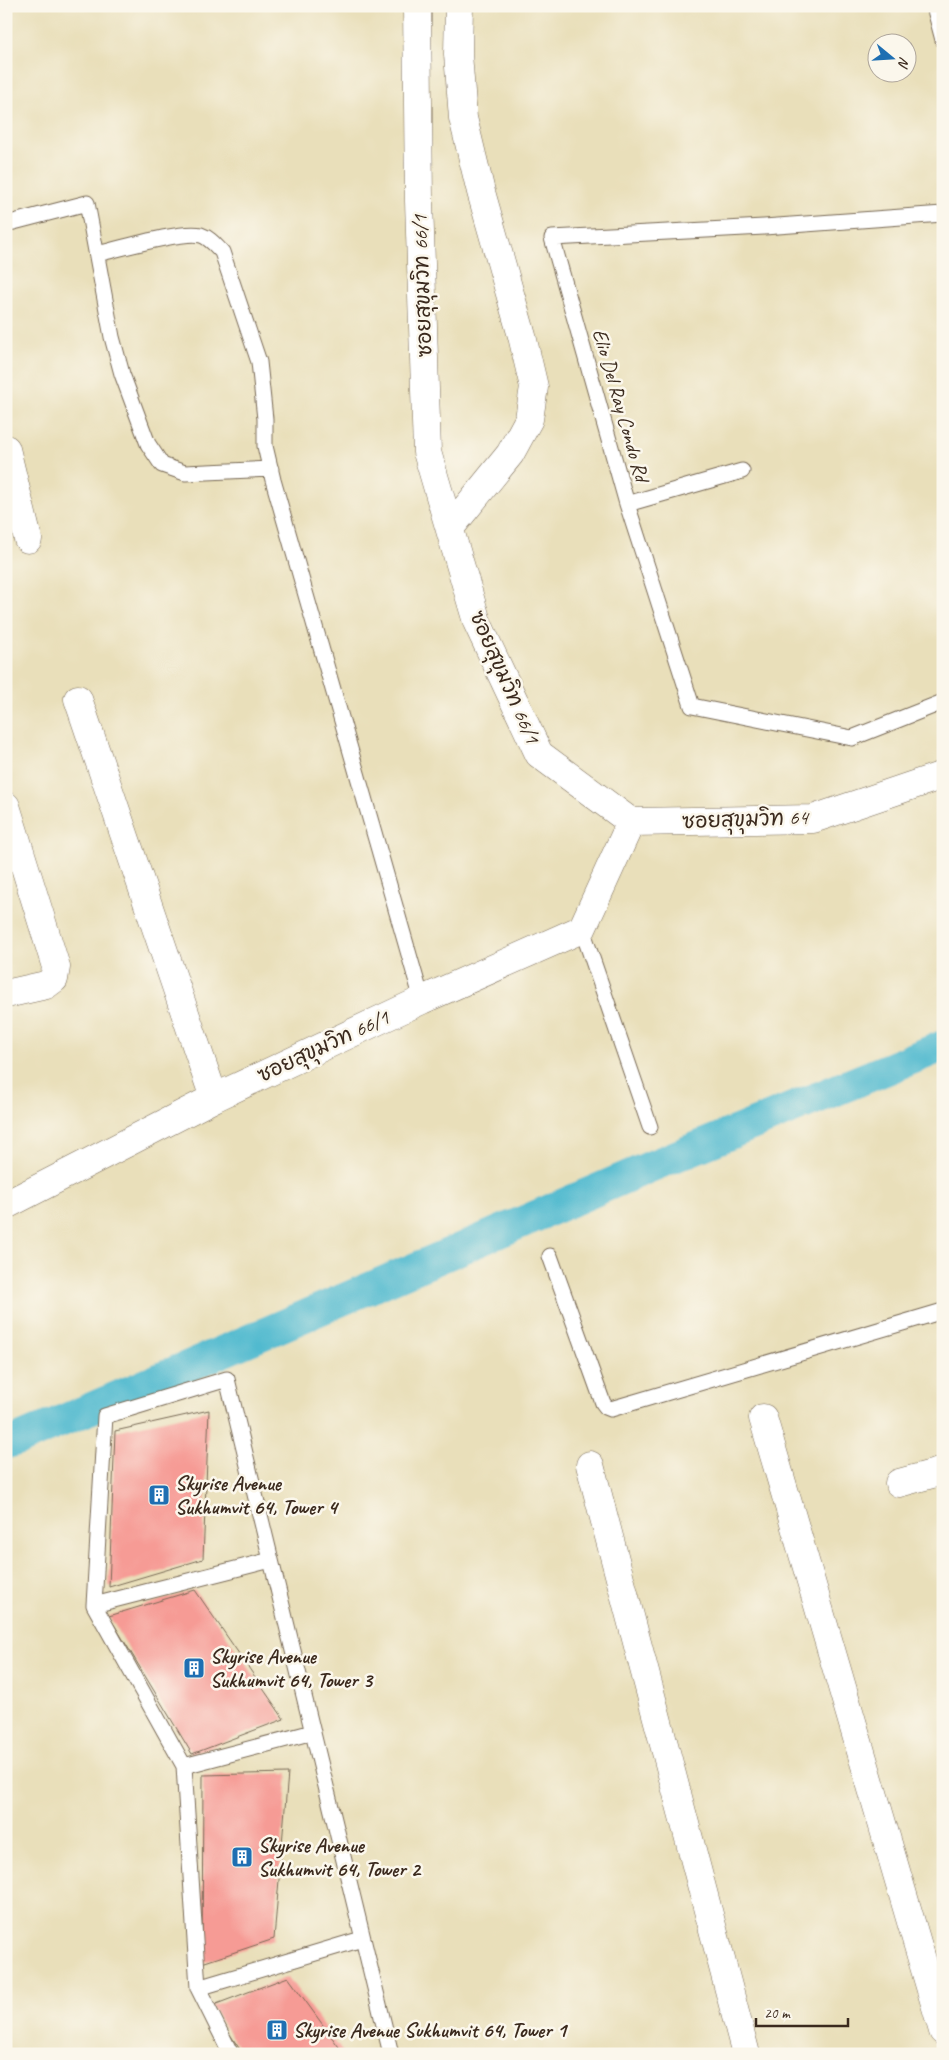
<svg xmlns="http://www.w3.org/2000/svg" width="949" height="2060" font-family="Caveat,'Playpen Sans Thai',sans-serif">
  <rect width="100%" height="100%" fill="#fbf7ec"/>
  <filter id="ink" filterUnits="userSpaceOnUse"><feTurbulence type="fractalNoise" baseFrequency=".02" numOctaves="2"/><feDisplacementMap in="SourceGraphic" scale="10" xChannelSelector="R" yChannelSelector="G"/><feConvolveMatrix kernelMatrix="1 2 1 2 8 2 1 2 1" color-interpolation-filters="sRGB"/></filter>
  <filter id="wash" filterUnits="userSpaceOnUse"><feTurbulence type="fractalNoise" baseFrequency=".0096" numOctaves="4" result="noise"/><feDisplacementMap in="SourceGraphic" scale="20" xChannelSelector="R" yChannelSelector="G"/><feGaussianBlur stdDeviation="1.12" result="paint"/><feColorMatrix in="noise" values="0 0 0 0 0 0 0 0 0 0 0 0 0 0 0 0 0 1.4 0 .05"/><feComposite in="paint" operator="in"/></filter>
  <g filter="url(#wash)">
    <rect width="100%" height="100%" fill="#e9dfba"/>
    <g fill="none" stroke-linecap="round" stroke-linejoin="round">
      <path stroke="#51bacf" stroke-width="32" d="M6 1443 20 1439 652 1166 943 1046"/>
    </g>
    <g id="blocks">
      <path fill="#f69b95" d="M209 1410 203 1559 109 1587 115 1431Z
        M195 1590 284 1719 192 1754 109 1616Z
        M288 1773 274 1939 202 1963 203 1775Z
        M288 1977 344 2054H243L211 2006Z"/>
    </g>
  </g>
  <g filter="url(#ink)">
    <use href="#blocks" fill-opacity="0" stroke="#786955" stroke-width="1"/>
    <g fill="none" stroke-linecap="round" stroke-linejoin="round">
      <g stroke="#786955" stroke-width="17">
        <path id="lane" d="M934 6 943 40
          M943 214 764 227 552 238 627 504 692 706 852 738 943 702
          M6 224 87 203 112 337 122 374 148 444 162 465 185 473 271 469
          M97 254C119 249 182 230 201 235 210 238 215 245 222 252L259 362 265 419V446L273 480 422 1000
          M627 504 742 471
          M582 929 650 1127
          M550 1256 603 1403 606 1407 611 1409 943 1311
          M94 1605 271 1560
          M184 1766 313 1732
          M198 1988 362 1939
          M231 2054 198 1988 184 1766 94 1605 105 1416 227 1379 391 2054"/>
      </g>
      <g stroke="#786955" stroke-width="29">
        <path id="street" d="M417 6 419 201 427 452 477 622 539 754 631 822
          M6 449 28 539
          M450 528 510 454 529 419 534 387 522 336 481 192 463 118 458 54 459 6
          M78 699 214 1098
          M6 806 56 967 54 979 46 985 6 994
          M631 822 813 819 943 775
          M6 1205 214 1098 422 1000 582 929 631 822
          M763 1418 943 2031
          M590 1465 746 2054
          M899 1483 943 1471"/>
      </g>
      <use href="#lane" stroke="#fff" stroke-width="15"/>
      <use href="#street" stroke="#fff" stroke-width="28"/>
    </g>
  </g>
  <defs>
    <g id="building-square" transform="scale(1.125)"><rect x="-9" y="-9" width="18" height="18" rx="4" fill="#1f6fb2" stroke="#fbf7ec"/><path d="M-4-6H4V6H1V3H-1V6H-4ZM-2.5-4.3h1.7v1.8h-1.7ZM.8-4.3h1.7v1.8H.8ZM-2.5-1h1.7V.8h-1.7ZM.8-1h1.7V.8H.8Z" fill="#fff"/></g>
  </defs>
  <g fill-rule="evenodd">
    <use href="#building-square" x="159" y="1495"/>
    <use href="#building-square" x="194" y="1668"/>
    <use href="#building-square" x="242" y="1857"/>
    <use href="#building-square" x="277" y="2030"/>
  </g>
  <g text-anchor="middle" stroke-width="5" stroke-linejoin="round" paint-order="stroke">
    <g font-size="21" fill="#3b2a1e" stroke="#fbf7ec">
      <text transform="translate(422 286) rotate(-92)" y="7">ซอยสุขุมวิท 66/1</text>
      <text transform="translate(621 405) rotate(74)" y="7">Elio Del Ray Condo Rd</text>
      <text transform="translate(505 677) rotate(66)" y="7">ซอยสุขุมวิท 66/1</text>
      <text transform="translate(745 819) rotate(-2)" y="7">ซอยสุขุมวิท 64</text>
      <text transform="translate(323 1046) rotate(-25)" y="7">ซอยสุขุมวิท 66/1</text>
    </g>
    <g font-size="21" font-weight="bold" fill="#3b2a1e" stroke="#fbf7ec" text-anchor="start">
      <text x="175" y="1490">Skyrise Avenue<tspan x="175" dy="24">Sukhumvit 64, Tower 4</tspan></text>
      <text x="210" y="1663">Skyrise Avenue<tspan x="210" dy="24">Sukhumvit 64, Tower 3</tspan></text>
      <text x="258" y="1852">Skyrise Avenue<tspan x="258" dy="24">Sukhumvit 64, Tower 2</tspan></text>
      <text x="293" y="2037">Skyrise Avenue Sukhumvit 64, Tower 1</text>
    </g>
  </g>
  <rect width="949" height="2060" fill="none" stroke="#fbf7ec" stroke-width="25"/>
  <g transform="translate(892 58) rotate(108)"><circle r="24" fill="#fbf7ec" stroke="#aea59a"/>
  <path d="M0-4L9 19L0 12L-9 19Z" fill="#1f6fb2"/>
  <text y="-8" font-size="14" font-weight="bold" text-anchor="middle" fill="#3b2a1e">N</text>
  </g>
  <path d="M756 2018v8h92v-8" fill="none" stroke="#3b2a1e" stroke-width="2.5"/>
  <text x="764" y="2018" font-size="15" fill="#3b2a1e" stroke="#fbf7ec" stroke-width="4" paint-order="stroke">20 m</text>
</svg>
